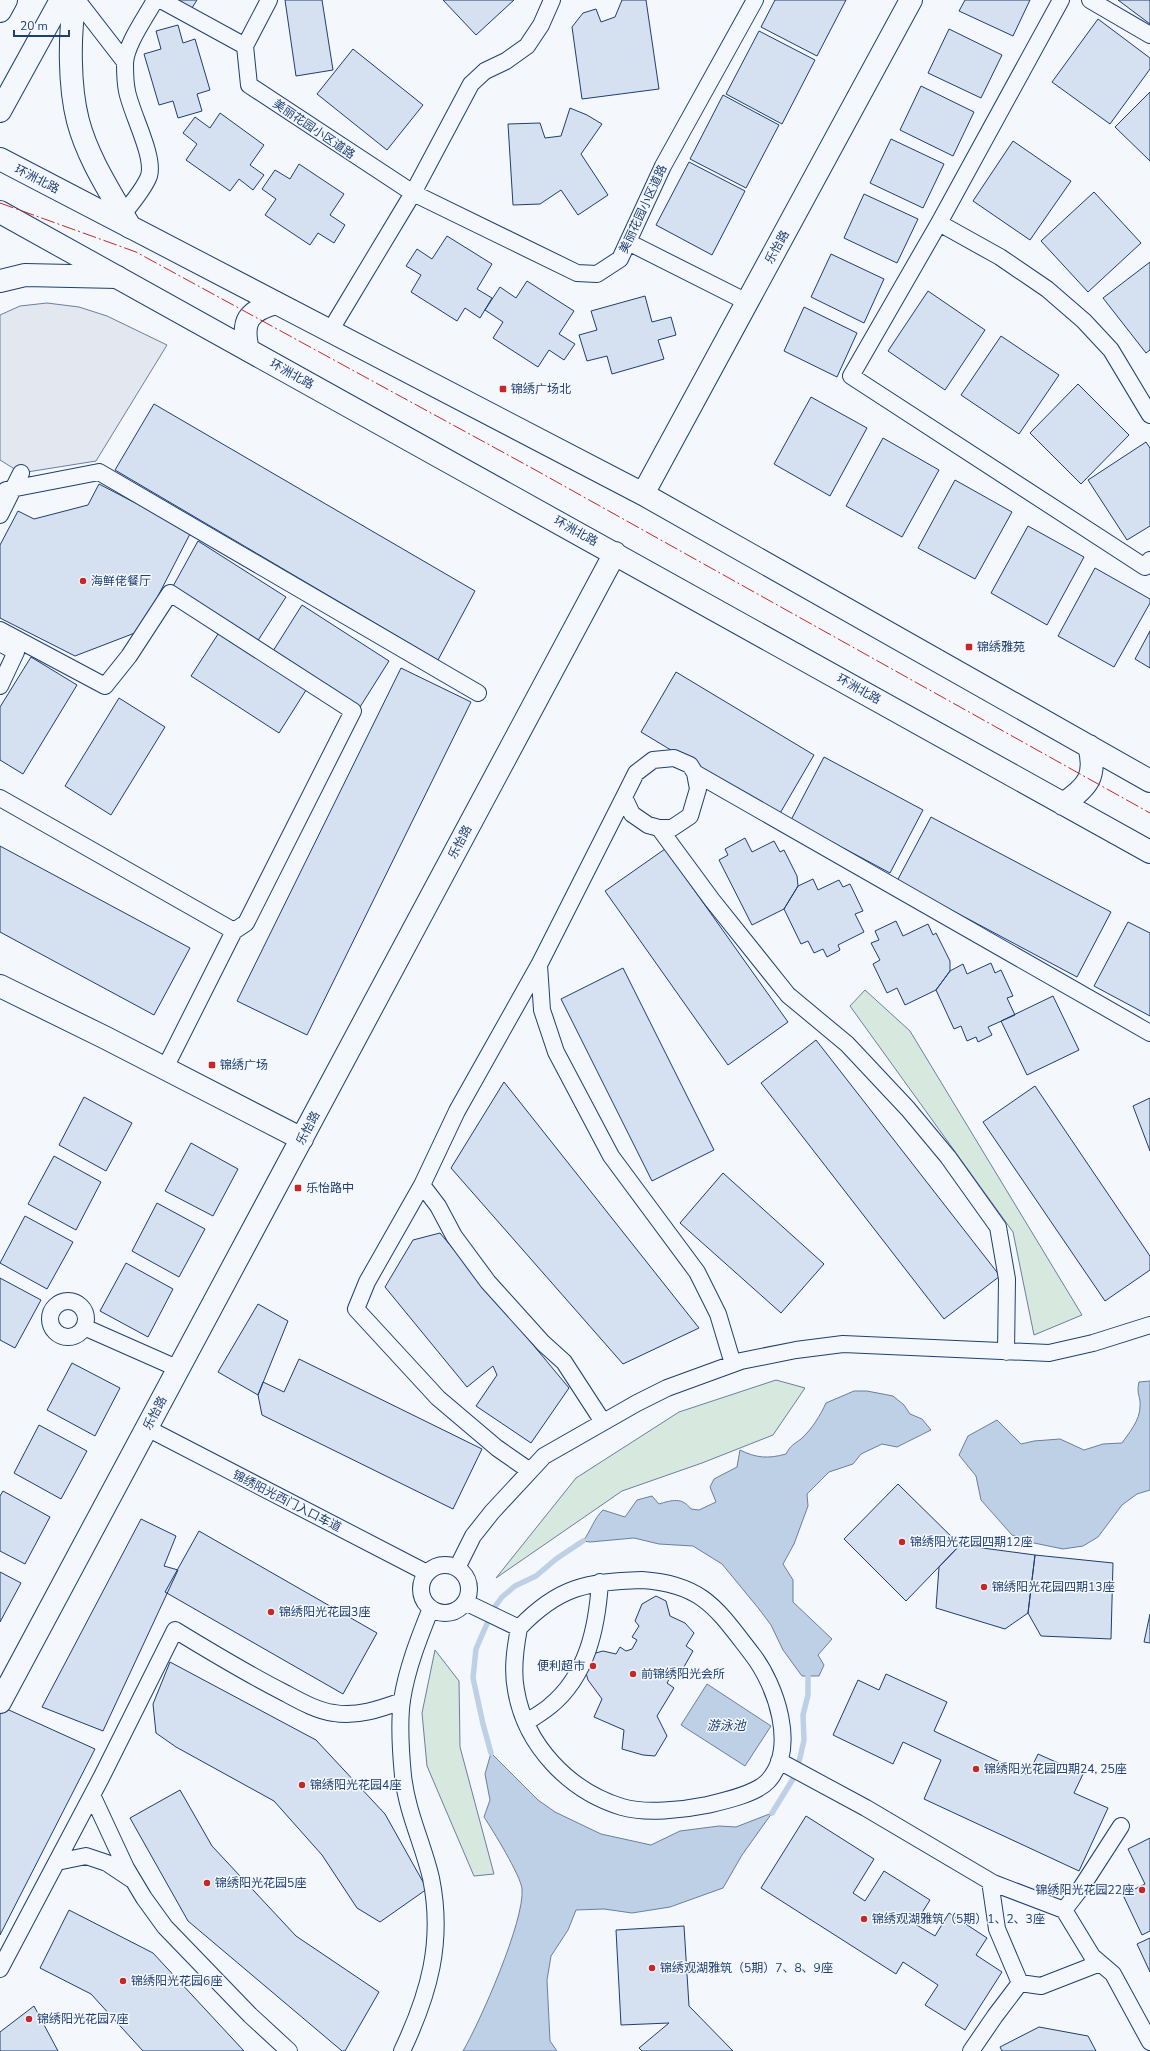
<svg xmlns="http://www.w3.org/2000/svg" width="1150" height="2051" font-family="'Nunito Sans','Noto Sans SC',sans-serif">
  <rect width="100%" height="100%" fill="#f4f7fb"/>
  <path fill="#d7e8df" stroke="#687fa3" d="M865 990 910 1031 1082 1315 1034 1335 1013 1232 850 1006Z
    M776 1380 805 1388 773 1435 702 1463 622 1491 496 1578 576 1478 679 1412Z
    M435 1650 459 1681 460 1747 494 1874 474 1876 427 1766 422 1713Z"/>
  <path fill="#e3e8f0" stroke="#687fa3" d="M47 303 79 307 107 316 167 345 96 461 21 473 0 460V315L20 306Z"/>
  <path fill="#bed0e5" stroke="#687fa3" d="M1150 1381V1490L1137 1494 1122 1505 1098 1537 1083 1546 1063 1549 1034 1543 1012 1535 981 1500 976 1476 959 1455 968 1436 997 1420 1021 1444 1034 1441 1060 1439 1084 1450 1103 1444 1122 1443C1129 1433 1140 1420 1140 1407 1141 1396 1136 1395 1139 1382Z
    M854 1391H867L893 1396 904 1405 910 1414 922 1419 931 1430 897 1447 882 1444 861 1454 853 1464 829 1472 807 1494 808 1506 794 1544 783 1564 793 1580V1602L832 1639 818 1655 824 1665 819 1676H802L783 1650 771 1625 759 1609 722 1564 693 1546 659 1544 634 1538 590 1542 583 1541C591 1531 594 1518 603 1510L625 1517 637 1500 652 1496 659 1504C672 1500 682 1497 691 1509L699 1510 716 1502 710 1487 714 1479 737 1467 740 1450C756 1458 768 1459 786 1454 790 1446 794 1444 801 1439 812 1429 820 1416 826 1403Z
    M707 1684 771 1726 745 1766 681 1725Z
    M491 1753 538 1800 555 1812 601 1834 651 1845 680 1831 719 1826 736 1827 772 1813 742 1855 723 1888 670 1907 632 1913 604 1909 576 1910 568 1930 551 1956 547 1980 550 2041 557 2051H463C480 2022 525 1920 522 1889 521 1876 492 1829 484 1817L490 1800 485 1774Z"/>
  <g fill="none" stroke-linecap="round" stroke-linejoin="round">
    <path stroke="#bed0e5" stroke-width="5.5" d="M491 1753 483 1724 473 1678 476 1649 482 1635 494 1608 502 1597 515 1586 536 1576 556 1559 583 1541
      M772 1813 793 1779 800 1758 804 1740 803 1715 808 1695V1676"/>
  </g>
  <path fill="#d5e0f0" stroke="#1d3f73" d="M172 0H197L190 11Z
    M285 0H322L333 70 296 76Z
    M443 0H514L476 35Z
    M622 0H646L659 89 582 99 572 27 583 13 596 9 601 22 615 17Z
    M775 0H846L817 56 761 27Z
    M965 0H1030L1013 36 959 11Z
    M1118 0H1150V24Z
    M1098 19 1150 58V69L1110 124 1052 82Z
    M178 25 183 43 195 39 210 90 197 94 202 111 178 118 173 101 159 105 144 54 161 49 156 31Z
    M949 29 1002 55 981 98 928 73Z
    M759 31 815 60 782 124 726 94Z
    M353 49 423 105 387 150 317 94Z
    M921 86 974 112 953 156 900 130Z
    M1150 92V161L1115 127Z
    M723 95 779 125 746 188 690 159Z
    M570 108 587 115 602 124 581 154 608 195 578 215 561 190 540 204 513 205 508 124 540 123 545 138 561 136Z
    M220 113 264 145 250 165 264 175 253 190 239 179 230 191 186 160 197 144 183 133 195 117 210 128Z
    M891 139 944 164 923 208 870 183Z
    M1013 141 1071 181 1030 240 973 201Z
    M689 162 745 191 712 255 656 225Z
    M299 164 344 194 330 215 345 225 334 243 318 233 310 245 265 215 276 199 262 189 275 170 290 179Z
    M1094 192 1141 243 1088 292 1041 241Z
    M864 194 918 219 897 263 844 238Z
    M447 236 492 264 477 289 492 298 480 318 465 308 457 321 411 292 421 275 406 266 417 249 432 259Z
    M831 254 884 279 864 323 811 297Z
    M1150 262V350L1146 353 1103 298Z
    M527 281 574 311 559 334 575 344 564 360 549 350 538 367 493 338 503 322 485 310 500 287 516 298Z
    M928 291 985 330 945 390 888 351Z
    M645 296 652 322 671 317 676 335 658 340 664 359 612 374 607 356 587 361 579 335 597 330 591 311Z
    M804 307 857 333 837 377 784 351Z
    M1001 336 1059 375 1019 434 961 395Z
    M1078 384 1129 435 1081 484 1030 433Z
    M811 397 867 428 830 496 774 464Z
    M154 404 475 591 438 660 115 470Z
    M883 438 939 470 902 537 846 506Z
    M1146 442 1150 448V526L1127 540 1088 480Z
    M955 480 1012 512 975 579 918 548Z
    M99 484 191 532 140 631 75 656 0 618V545L18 511 34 519 88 505Z
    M1028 526 1084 557 1047 625 991 593Z
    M198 541 286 597 257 642 172 588Z
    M1095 568 1150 599V603L1114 667 1058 636Z
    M302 605 389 661 360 707 273 651Z
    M220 631 308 687 279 733 191 676Z
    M1150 631V668L1135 659Z
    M31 657 77 685 23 774 0 760V707Z
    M401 668 471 702 307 1035 237 1001Z
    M676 672 814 755 779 815 641 732Z
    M119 698 165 727 111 815 65 786Z
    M824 757 923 810 890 873 791 820Z
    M931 817 1111 912 1077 977 897 881Z
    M745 838 752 852 774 841 780 852 784 850 797 876 798 886 784 909 752 925 719 860 728 855 725 849Z
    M0 846 190 948 154 1015 0 932Z
    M665 849 788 1022 728 1065 605 891Z
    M813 879 818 890 839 880 843 887 850 884 863 911 855 914 864 932 838 945 840 950 827 957 823 949 814 953 808 941 801 944 784 909 798 886Z
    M896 921 903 936 928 924 933 935 936 933 950 961V971L936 990 905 1005 897 988 887 993 873 964 880 960 871 943 879 940 875 931Z
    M1128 922 1150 933V1016L1094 986Z
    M991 963 995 973 1001 970 1013 996 1007 998 1015 1015 988 1027 992 1035 978 1042 976 1037 967 1041 961 1026 954 1029 936 990 950 971 963 964 967 974Z
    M623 968 714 1150 652 1181 561 999Z
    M1053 996 1079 1050 1027 1075 1001 1021Z
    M816 1040 1000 1276 944 1319 761 1083Z
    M504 1082 699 1328 623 1364 451 1168Z
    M1035 1086 1150 1256V1270L1105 1301 983 1122Z
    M84 1097 132 1123 106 1171 59 1145Z
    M1150 1098V1151L1133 1106Z
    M191 1143 238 1169 213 1216 165 1191Z
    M54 1156 101 1182 76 1230 28 1204Z
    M723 1173 824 1264 781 1313 680 1223Z
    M157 1203 205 1229 179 1277 132 1251Z
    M25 1216 73 1242 47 1289 0 1263Z
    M440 1233 569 1388 531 1443 476 1406 497 1375 493 1366 467 1387 385 1287 413 1240Z
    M126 1263 173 1289 148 1337 100 1311Z
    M0 1278 41 1300 15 1348 0 1340Z
    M258 1304 288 1321 258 1395 218 1372Z
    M299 1359 482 1449 453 1509 262 1415 258 1395 263 1382 284 1392Z
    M72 1363 120 1388 95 1436 47 1410Z
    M39 1425 87 1451 61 1499 14 1473Z
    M898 1484 960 1545 906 1601 844 1539Z
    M3 1491 50 1517 25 1564 0 1551V1496Z
    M141 1519 176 1536 164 1566 178 1570 103 1731 42 1707Z
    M199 1531 377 1633 343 1694 165 1592Z
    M960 1545 1035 1555 1028 1613 1005 1629 936 1608 939 1567Z
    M1035 1555 1113 1563 1111 1639 1041 1636 1028 1613Z
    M0 1572 21 1583 0 1622Z
    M656 1596 666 1601 670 1616 685 1623 694 1633 686 1646 693 1651 677 1679 671 1676 667 1683 674 1688 657 1716 667 1736 655 1756 643 1755 622 1749 624 1730 594 1717 602 1699 588 1680 586 1673 592 1654 603 1651 616 1654 620 1647 626 1651 632 1649 637 1640 632 1637 639 1626 635 1621 642 1604Z
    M1150 1614V1643L1144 1642Z
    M170 1662 316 1740 385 1814 427 1889 380 1922 357 1908 322 1855 274 1801 176 1747 156 1733 153 1704Z
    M886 1674 947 1702 934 1731 1028 1775 1038 1754 1083 1774 1074 1793 1108 1808 1079 1871 924 1799 941 1760 903 1742 893 1764 833 1735 858 1680 879 1690Z
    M0 1706 95 1749 0 1935Z
    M180 1790 212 1846 296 1936 379 1992 345 2051H342L188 1921 130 1818Z
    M806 1816 874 1859 853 1893 865 1901 884 1871 930 1900 915 1924 935 1936 949 1913 987 1938 976 1955 1002 1972 965 2030 925 2005 938 1985 903 1962 896 1974 761 1888Z
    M1150 1838V1931L1142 1935 1123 1895 1145 1884 1128 1849Z
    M69 1910 153 1953 244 2051H143L91 1994 40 1968Z
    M684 1926 689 2006 733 2051H642L639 2048 669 2023 621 2025 616 1930Z
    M1150 1938V1972L1137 1944Z
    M34 2006 58 2051H0V2032Z
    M1039 2027 1088 2036 1096 2051H1002L1000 2047Z"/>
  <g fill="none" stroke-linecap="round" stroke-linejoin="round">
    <g stroke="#1d3f73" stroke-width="18">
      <path id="street" d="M77 0 125 62
        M161 0 245 46
        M269 0 245 46 249 85 413 193 330 331
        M552 0 541 25 527 46 506 61 485 71 471 84 413 193 577 273 597 274 620 259 663 166 755 0
        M1061 0 939 223 851 376 1145 567 1150 560
        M1090 0 1150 35
        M123 214C132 203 144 189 149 176 155 156 131 113 127 91 125 82 125 73 125 63 126 44 146 17 155 0
        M939 223 1000 257 1047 289 1084 321 1111 350 1150 415
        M628 242 747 302
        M0 501 6 490 99 472 478 693
        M0 515 21 473
        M0 630 105 686 129 656 170 593 353 711 246 923 234 931
        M0 643 16 652 0 686
        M695 773 1150 1033
        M0 798 234 931 164 1070
        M659 828 712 900 788 995 847 1044 908 1109 948 1157 998 1227 1007 1279 1006 1352
        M539 965 542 1010 556 1052 611 1156 697 1272 718 1314 733 1364
        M422 1185 438 1206 454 1236 488 1282 543 1343 564 1362 603 1422
        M50 1319a18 18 0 1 1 36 0a18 18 0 1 1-36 0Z
        M84 1327 179 1369
        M147 1428 427 1573
        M530 1471 497 1448 438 1398 356 1309 367 1282 422 1185 457 1111 539 965 624 797 636 773 653 760 674 758 690 765 695 773 698 789 690 816 672 828H659L648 825 632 814 624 797
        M421 1589a24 24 0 1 1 48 0a24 24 0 1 1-48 0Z
        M457 1568 473 1536 492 1512 544 1456 637 1403 667 1388 741 1361 796 1350 843 1344 1049 1353 1093 1343 1150 1325
        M642 1580C703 1584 717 1609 752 1654 776 1685 798 1748 768 1781 756 1794 724 1801 707 1805 683 1810 645 1814 622 1807 569 1791 525 1745 516 1690 512 1670 515 1649 519 1628 559 1586 587 1582 642 1580Z
        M465 1602 519 1628
        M527 1722C534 1717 543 1712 550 1706 587 1676 597 1628 600 1582
        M779 1761 866 1808 993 1883 1064 1910 1081 1888 1121 1826
        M92 1795 126 1868 144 1898 165 1927 250 2015 289 2051
        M57 1862 86 1856 107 1863 131 1879
        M991 1888 997 1929 1020 1983 1041 1986 1100 1963
        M1064 1910 1092 1956 1113 1974 1150 2042
        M0 1969 101 1778 175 1630C211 1652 246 1673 283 1692 298 1700 317 1711 334 1713 357 1717 380 1709 402 1701
        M402 2051C429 1994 444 1942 431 1878 423 1844 407 1812 403 1776 401 1755 399 1721 402 1700 407 1668 419 1638 431 1608
        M971 2051 995 2016 1020 1983"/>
    </g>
    <g stroke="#1d3f73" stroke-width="24">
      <path id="secondary" d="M0 159 643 494 1150 781
        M0 212 1150 852
        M248 350C241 321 248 311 276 303
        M643 494 911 0
        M1063 804C1088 787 1097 776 1089 746
        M0 986 104 1037 302 1139
        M0 1702 615 553"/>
    </g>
    <g stroke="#1d3f73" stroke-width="24">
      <path id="primary" d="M75 0C69 35 69 86 78 121 88 159 111 193 130 227
        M0 11 6 0
        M0 111 61 0
        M0 281 25 275 117 277"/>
    </g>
    <use href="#street" stroke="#f4f7fb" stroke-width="16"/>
    <use href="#secondary" stroke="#f4f7fb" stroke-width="22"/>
    <use href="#primary" stroke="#f4f7fb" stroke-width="22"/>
    <path stroke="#c62828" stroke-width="1" stroke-dasharray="14 3 2 3" stroke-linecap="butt" d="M0 203 136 252 530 467 1150 813"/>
  </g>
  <g fill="#c62828" stroke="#f4f7fb" stroke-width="1.5">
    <rect x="499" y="385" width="8" height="8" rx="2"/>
    <circle cx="83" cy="581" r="4"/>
    <rect x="965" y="643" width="8" height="8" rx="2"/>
    <rect x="208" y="1061" width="8" height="8" rx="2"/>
    <rect x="294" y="1184" width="8" height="8" rx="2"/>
    <circle cx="902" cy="1542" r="4"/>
    <circle cx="984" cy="1587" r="4"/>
    <circle cx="271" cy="1612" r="4"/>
    <circle cx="593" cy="1666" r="4"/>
    <circle cx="633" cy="1674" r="4"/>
    <circle cx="976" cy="1769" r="4"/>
    <circle cx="302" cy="1785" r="4"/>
    <circle cx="207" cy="1883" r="4"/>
    <circle cx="1142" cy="1890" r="4"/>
    <circle cx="864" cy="1919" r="4"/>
    <circle cx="652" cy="1968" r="4"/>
    <circle cx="123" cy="1981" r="4"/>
    <circle cx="29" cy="2019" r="4"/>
  </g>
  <g text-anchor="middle" stroke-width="3" stroke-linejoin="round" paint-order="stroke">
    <g font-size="12" fill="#1d3f73" stroke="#f4f7fb">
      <text transform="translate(314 129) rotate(34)" y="4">美丽花园小区道路</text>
      <text transform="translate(37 179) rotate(27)" y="4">环洲北路</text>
      <text transform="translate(643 209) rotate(-65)" y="4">美丽花园小区道路</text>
      <text transform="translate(777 247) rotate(-61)" y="4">乐怡路</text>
      <text transform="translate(292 374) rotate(29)" y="4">环洲北路</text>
      <text transform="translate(576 531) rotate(29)" y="4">环洲北路</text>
      <text transform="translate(859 689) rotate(29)" y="4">环洲北路</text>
      <text transform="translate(460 842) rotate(-62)" y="4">乐怡路</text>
      <text transform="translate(308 1128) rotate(-62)" y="4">乐怡路</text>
      <text transform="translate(155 1413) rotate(-62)" y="4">乐怡路</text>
      <text transform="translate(287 1501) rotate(27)" y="4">锦绣阳光西门入口车道</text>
    </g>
    <g font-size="12" fill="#1d3f73" stroke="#f4f7fb" text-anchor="start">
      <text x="511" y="393">锦绣广场北</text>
      <text x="91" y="585">海鲜佬餐厅</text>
      <text x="977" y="651">锦绣雅苑</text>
      <text x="220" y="1069">锦绣广场</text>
      <text x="306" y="1192">乐怡路中</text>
      <text x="910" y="1546">锦绣阳光花园四期12座</text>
      <text x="992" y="1591">锦绣阳光花园四期13座</text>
      <text x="279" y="1616">锦绣阳光花园3座</text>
      <text x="585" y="1670" text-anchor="end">便利超市</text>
      <text x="641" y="1678">前锦绣阳光会所</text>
      <text x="984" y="1773">锦绣阳光花园四期24, 25座</text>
      <text x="310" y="1789">锦绣阳光花园4座</text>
      <text x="215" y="1887">锦绣阳光花园5座</text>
      <text x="1134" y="1894" text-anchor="end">锦绣阳光花园22座</text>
      <text x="872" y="1923">锦绣观湖雅筑（5期）1、2、3座</text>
      <text x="660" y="1972">锦绣观湖雅筑（5期）7、8、9座</text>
      <text x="131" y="1985">锦绣阳光花园6座</text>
      <text x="37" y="2023">锦绣阳光花园7座</text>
    </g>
    <g font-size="13" font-style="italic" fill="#1d3f73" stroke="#f4f7fb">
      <text x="726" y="1730">游泳池</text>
    </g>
  </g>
  <path d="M14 30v6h55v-6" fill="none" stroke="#1d3f73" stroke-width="2"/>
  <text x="20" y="30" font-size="12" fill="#1d3f73" stroke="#f4f7fb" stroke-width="3" paint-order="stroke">20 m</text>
</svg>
